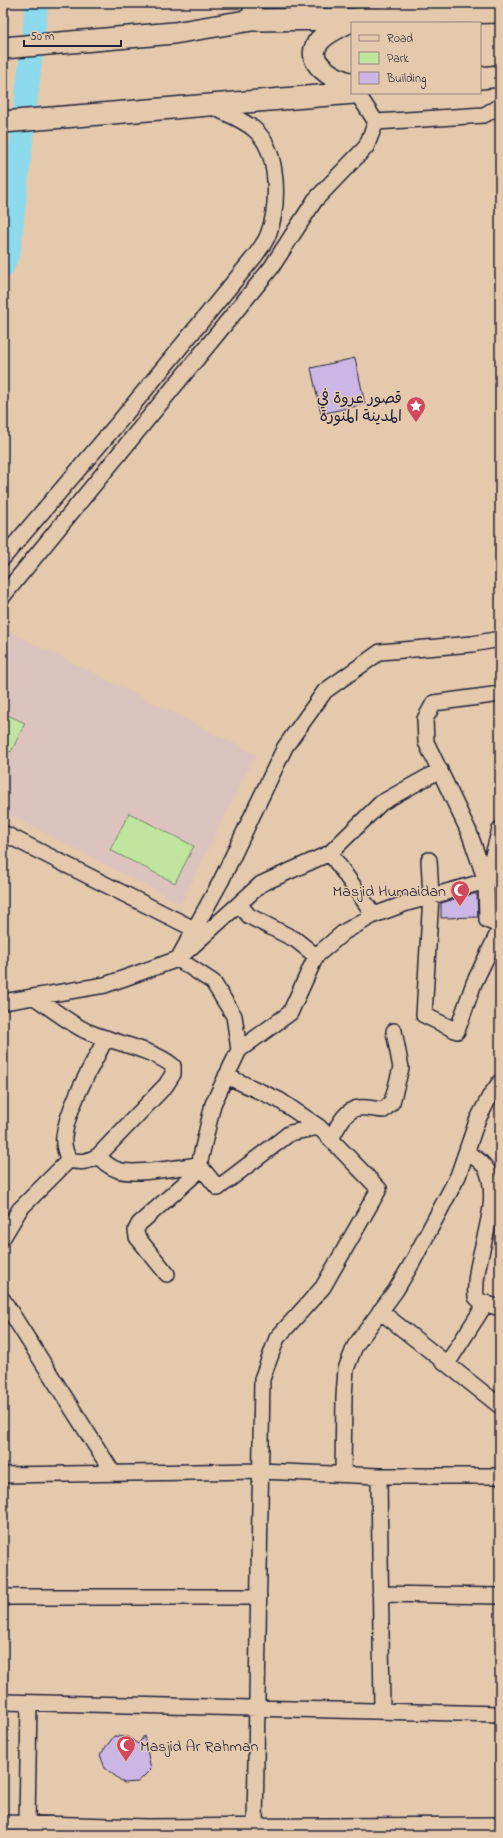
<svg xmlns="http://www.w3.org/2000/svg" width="503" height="1838" font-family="'Indie Flower','Playpen Sans Arabic',sans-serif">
  <rect width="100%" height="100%" fill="#e5c9ac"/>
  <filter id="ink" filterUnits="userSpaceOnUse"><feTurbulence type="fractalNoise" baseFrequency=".025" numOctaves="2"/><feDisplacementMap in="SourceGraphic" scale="8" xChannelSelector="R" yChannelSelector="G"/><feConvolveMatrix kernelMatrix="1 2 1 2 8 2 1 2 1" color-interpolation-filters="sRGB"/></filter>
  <g filter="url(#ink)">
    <path fill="#ddc3bd" d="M9 631 256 754 181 904 3 811V638Z"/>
    <path fill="#c0e59f" stroke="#71846d" d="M3 713 25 723 11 752 3 749Z
      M129 813 194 846 175 883 110 850Z"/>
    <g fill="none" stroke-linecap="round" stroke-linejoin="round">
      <path stroke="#8ddaed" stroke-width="23" d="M3 266 9 251 37 3"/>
    </g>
    <path fill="#cbb6e6" stroke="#22223b" d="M355 358 365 404 321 414 311 368Z
      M472 894H477L478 917 441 918V903Z
      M114 1736 128 1737 138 1744 144 1736 151 1769 138 1782 124 1783 105 1768 100 1755Z"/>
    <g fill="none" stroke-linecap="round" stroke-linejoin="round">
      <g stroke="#22223b" stroke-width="18">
        <path id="minor" d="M376 122 484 115 500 106
          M3 558 119 422 255 256C259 250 265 243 268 235 279 207 280 152 255 130 243 119 224 113 209 105
          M3 596 271 268 315 200 366 147 376 122 357 93
          M500 694 434 703 425 719 426 742 469 832 486 881 487 920 500 926
          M3 833 194 929
          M330 853 374 915
          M429 860 431 896 424 1015 457 1031 474 983 500 929
          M239 904 249 916 296 940 316 956
          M34 997C51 1008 68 1022 86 1031 111 1042 153 1049 173 1066V1074L166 1085 98 1156C87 1162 81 1163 69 1160
          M3 1002 105 985 178 959 221 881 285 747 325 691 380 652 472 644 500 639
          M239 1050 290 1013 316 956 344 932 374 915 407 903 486 881 500 829
          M226 1076 279 1100 319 1127 379 1189 323 1287 277 1338 262 1379 255 1826
          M319 1127 290 1133 218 1188 199 1165 213 1104 239 1050 234 1016 213 982 178 959 261 884 330 853 381 803 440 770
          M331 1139C337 1128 345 1109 359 1108 368 1107 376 1110 384 1110L392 1102 401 1068 394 1031
          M467 1152C474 1157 483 1162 487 1170 503 1208 472 1258 476 1297L481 1302 500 1308
          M98 1156C104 1162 109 1167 118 1170 134 1176 180 1167 199 1165
          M69 1160C65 1152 63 1144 64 1136 68 1106 92 1066 106 1038
          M3 1237 20 1209 69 1160
          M167 1274 137 1237 136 1230 139 1224 202 1168
          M3 1300 113 1473
          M380 1311 500 1406
          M447 1364 486 1303
          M343 1474 344 1396 346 1369 355 1346 396 1290 412 1263 458 1176 477 1121 490 1096 500 1082
          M3 1475 260 1471 379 1476
          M380 1594 500 1596
          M3 1597H259
          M3 1702 500 1714
          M382 1711 379 1476H500
          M3 1823 147 1827 500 1825
          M27 1823 29 1703"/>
      </g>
      <g stroke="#22223b" stroke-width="21">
        <path id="tertiary" d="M252 20 253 3"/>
      </g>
      <g stroke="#22223b" stroke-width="24">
        <path id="secondary" d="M3 48 174 33 252 20 355 19 411 14 500 12
          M480 78 500 76
          M352 84C334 79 301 62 320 40 328 31 342 26 352 20
          M3 122 354 93"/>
      </g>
      <use href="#minor" stroke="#e5c9ac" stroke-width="15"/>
      <use href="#tertiary" stroke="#e5c9ac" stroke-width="18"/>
      <use href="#secondary" stroke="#e5c9ac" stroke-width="21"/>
    </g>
  </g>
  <defs>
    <g id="sight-pin" transform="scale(1)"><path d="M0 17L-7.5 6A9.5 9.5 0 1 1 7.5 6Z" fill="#d1495b" stroke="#e5c9ac"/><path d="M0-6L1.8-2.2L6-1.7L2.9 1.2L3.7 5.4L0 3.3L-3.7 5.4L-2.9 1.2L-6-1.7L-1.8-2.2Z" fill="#fff"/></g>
    <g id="mosque-pin" transform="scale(1)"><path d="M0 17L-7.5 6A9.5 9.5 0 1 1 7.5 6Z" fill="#d1495b" stroke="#e5c9ac"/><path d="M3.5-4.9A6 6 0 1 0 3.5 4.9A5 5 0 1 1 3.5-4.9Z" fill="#fff"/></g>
  </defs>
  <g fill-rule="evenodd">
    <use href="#sight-pin" x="416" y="406"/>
    <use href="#mosque-pin" x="460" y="890"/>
    <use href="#mosque-pin" x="126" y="1745"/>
  </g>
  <g text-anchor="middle" stroke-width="3" stroke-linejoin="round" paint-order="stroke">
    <g font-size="16" fill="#22223b" stroke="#e5c9ac" text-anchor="end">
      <text x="402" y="403">قصور عروة في<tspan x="402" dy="18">المدينة المنورة</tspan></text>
      <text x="446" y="896">Masjid Humaidan</text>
      <text x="140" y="1751" text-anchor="start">Masjid Ar Rahman</text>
    </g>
  </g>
  <rect width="503" height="1838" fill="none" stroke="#e5c9ac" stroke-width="16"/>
  <rect x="8" y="8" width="487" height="1822" fill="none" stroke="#22223b" stroke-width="1.5" filter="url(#ink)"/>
  <rect x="351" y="22" width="130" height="72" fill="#e5c9ac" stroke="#97867f"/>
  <rect x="359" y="35" width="20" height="6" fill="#e5c9ac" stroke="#97867f"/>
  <text x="387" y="42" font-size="12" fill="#22223b">Road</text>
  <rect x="359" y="52" width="20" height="12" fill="#c0e59f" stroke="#97867f"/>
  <text x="387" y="62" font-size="12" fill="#22223b">Park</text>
  <rect x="359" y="72" width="20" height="12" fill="#cbb6e6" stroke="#97867f"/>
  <text x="387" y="82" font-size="12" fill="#22223b">Building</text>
  <path d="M24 40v6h97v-6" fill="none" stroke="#22223b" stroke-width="2"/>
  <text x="30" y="40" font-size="12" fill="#22223b" stroke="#e5c9ac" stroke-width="3" paint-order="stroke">50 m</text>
</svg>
